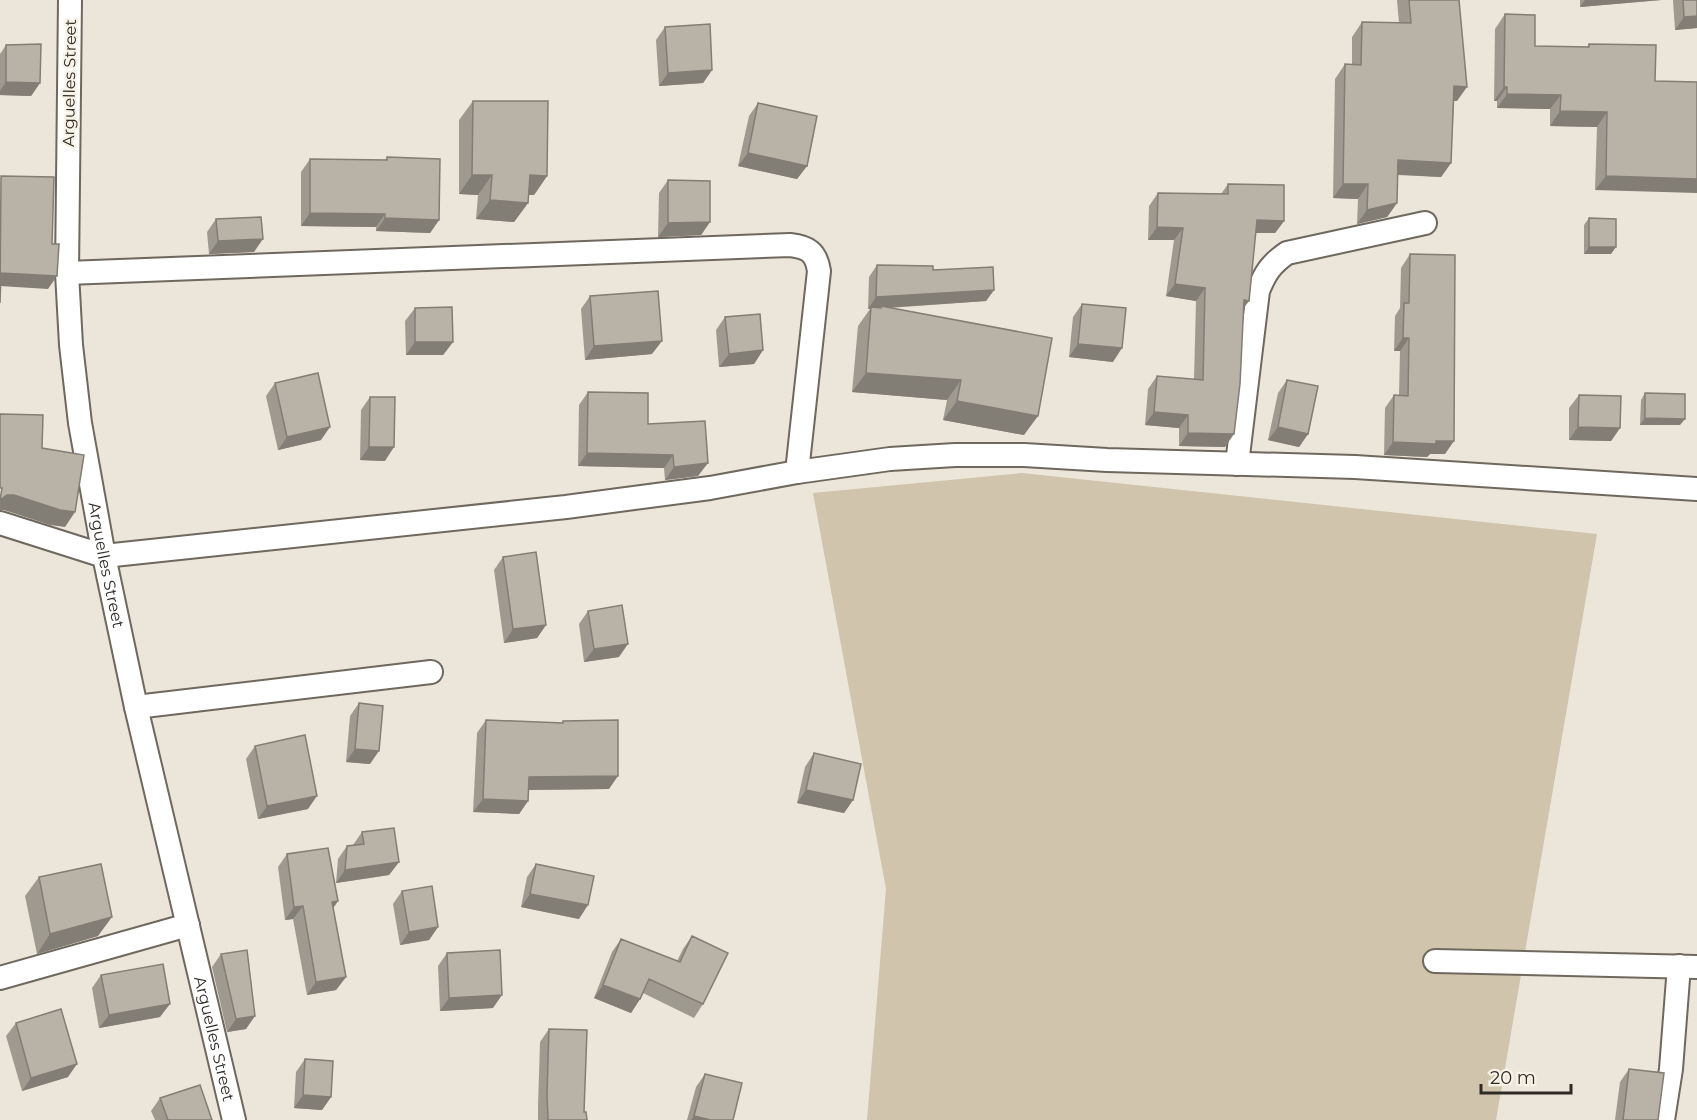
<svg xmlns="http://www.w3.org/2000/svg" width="1697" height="1120" font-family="Montserrat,sans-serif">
  <rect width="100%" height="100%" fill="#ece5d9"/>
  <path fill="#d1c4ad" d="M1022 473 1597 534 1496 1120H867L886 889 813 493Z"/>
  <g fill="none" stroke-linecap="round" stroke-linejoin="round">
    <g stroke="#6e685e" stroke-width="26">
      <g id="minor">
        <path id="s1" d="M70 0 67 273 71 345 80 423 104 556 136 707 234 1120"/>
        <path d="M67 273 790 245C808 247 816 252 819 271L797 472"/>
        <path d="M1237 464 1258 291C1265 273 1271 264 1287 253L1425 223"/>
        <path d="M0 523 104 556 566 507 710 488 797 472 890 459 955 455H1024L1107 460 1355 467 1697 489"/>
        <path d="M136 707 431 672"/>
        <path d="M1435 961 1697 967"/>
        <path d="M0 978 188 925"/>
        <path d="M1663 1120 1671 1069 1679 966"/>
      </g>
    </g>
    <use href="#minor" stroke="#fff" stroke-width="22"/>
  </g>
  <path fill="#9f9a90" d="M1397 0H1459L1457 101H1454L1451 163 1441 177 1397 175V203L1387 217 1357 224 1358 199 1333 198 1335 79 1345 64H1352V37L1362 22 1399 23Z
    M1580 0H1661L1580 7Z
    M1673 0H1697V28L1675 30Z
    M1505 14 1535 46 1587 47 1589 44 1655 81 1697 82 1595 190 1597 127 1550 126V109L1497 108V101H1494L1495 29Z
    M665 27 712 70 703 83 659 86 656 40Z
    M6 45 40 83 31 96 0 95V54Z
    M473 101 547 176 534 195H528V203L514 222 476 219 478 195 459 194V120Z
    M758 103 807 166 797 179 738 166 749 116Z
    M387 157 439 220 430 233 376 231V227L301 226V172L310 159 385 160Z
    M668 180 710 222 701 235 658 237 659 193Z
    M1228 184 1284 221 1275 233H1255L1244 308 1225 447 1179 446V428L1145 425 1148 389 1157 376 1194 379 1196 301 1166 296 1174 240H1148L1149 206 1158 193 1221 194Z
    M1589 218 1611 254H1584V225Z
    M216 219 254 252 209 254 207 232Z
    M1410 254 1445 454H1430L1427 457 1384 455 1385 408 1394 395H1399L1400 351H1394L1395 316 1400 308 1401 268Z
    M877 265 933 270 994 290 986 301 889 308 1024 435 943 420 947 400 852 392 858 326 870 309H868L869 277Z
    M590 296 652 354 585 360 581 309Z
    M1082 304 1113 362 1069 357 1073 317Z
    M415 308 453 342 443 355H406L405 321Z
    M725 317 763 350 754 364 719 367 716 330Z
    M1287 380 1308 434 1299 447 1268 440 1278 393Z
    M275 383 321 440 278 450 266 396Z
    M588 392 648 424 698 476 665 480 664 468 578 466 579 405Z
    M1645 393 1680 425H1640L1641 400Z
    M1579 395 1620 428 1611 441 1569 440V408Z
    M370 397 385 461 360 460 361 410Z
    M503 557 546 625 537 638 504 643 494 570Z
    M588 611 619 657 584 662 579 624Z
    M359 703 370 764 346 762 350 716Z
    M486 720 562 723 563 721 609 789 529 790 528 801 519 814 473 812 477 733Z
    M255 746 308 809 258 819 246 759Z
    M814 753 853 800 844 813 797 803 805 767Z
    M362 832 399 862 389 875 336 883 338 859 347 846 353 845Z
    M287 854 338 901 333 908 346 977 336 990 307 995 293 919 285 920 278 867Z
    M536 864 579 919 521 907 527 877Z
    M39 877 98 936 37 954 25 896Z
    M402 891 438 927 429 940 400 945 393 904Z
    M692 936 703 1004 694 1018 643 993 640 999 631 1013 594 998 612 952 621 939 677 961 683 949Z
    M447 953 493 1008 440 1011 438 966Z
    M221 954 246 1029 227 1032 212 967Z
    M101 975 160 1017 99 1028 92 988Z
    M16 1023 68 1077 22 1091 6 1036Z
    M549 1029 584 1112 587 1120H538V1106L540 1042Z
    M305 1059 331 1097 322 1110 294 1108 296 1072Z
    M1629 1069 1658 1120H1615L1620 1082Z
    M705 1074 733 1120H687L696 1087Z
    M160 1098 212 1120H155L151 1111Z"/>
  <path fill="#827d75" d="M1585 0H1661L1580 7Z
    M1697 16V28L1675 30 1684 17Z
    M712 70 703 83 659 86 668 73Z
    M6 82 40 83 31 96 0 95V91Z
    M1454 86 1467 87 1457 101H1444Z
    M1504 87H1507L1497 101H1494Z
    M1507 94 1561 95 1550 109 1497 108Z
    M1560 111 1607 112 1597 127 1550 126Z
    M748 153 807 166 797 179 738 166Z
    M1398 160 1451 163 1441 177 1388 174Z
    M472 175H492L478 195 459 194Z
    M530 175 547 176 534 195H516Z
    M1606 176 1697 179V193L1595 190Z
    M1343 184H1368L1358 199 1333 198Z
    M490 200 528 203 514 222 476 219Z
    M1397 203 1387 217 1357 224 1367 210Z
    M310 213 385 214 376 227 301 226Z
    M385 218 439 220 430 233 376 231Z
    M1257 220 1284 221 1275 233H1248Z
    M710 222 701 235 658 237 668 223Z
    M1157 227 1183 228 1174 240H1148Z
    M263 239 254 252 209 254 218 241Z
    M1589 247H1616L1611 254H1584Z
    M1 273 57 276 48 289 0 286Z
    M1175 284 1205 288 1196 301 1166 296Z
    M994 290 986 301 881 308V306L880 308 871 307 870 309H868L876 297Z
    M1244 300 1249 301 1240 313Z
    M1403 338H1409L1400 351H1394Z
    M662 341 652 354 585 360 594 346Z
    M415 342H453L443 355H406Z
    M1078 344 1122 348 1113 362 1069 357Z
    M763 350 754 364 719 367 729 354Z
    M866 373 961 380 947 400 852 392Z
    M957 401 1038 416 1024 435 943 420Z
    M1154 412 1188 415 1179 428 1145 425Z
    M1645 418 1685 419 1680 425H1640Z
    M330 427 321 440 278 450 287 437Z
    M1278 427 1308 434 1299 447 1268 440Z
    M1578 427 1620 428 1611 441 1569 440Z
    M1188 433 1234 434 1225 447 1179 446Z
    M1436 441H1454L1445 454H1430L1427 457 1384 455 1393 442Z
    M369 447H394L385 461 360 460Z
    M587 453 673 455 664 468 578 466Z
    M708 463 698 476 665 480 674 467Z
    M7 495H14L75 512 65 527 50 525 4 510H0V500Z
    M546 625 537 638 504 643 513 629Z
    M628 644 619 657 584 662 594 649Z
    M355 749 379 751 370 764 346 762Z
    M618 776 609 789 520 790 529 777Z
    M806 790 853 800 844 813 797 803Z
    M317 796 308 809 258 819 267 806Z
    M483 799 528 801 519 814 473 812Z
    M399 862 389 875 336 883 345 870Z
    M530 894 588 905 579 919 521 907Z
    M338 901 329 914 332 902Z
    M303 906 293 919 285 920 294 907Z
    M112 917 98 936 37 954 50 934Z
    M438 927 429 940 400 945 409 932Z
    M346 977 336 990 307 995 316 982Z
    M603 985 640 999 631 1013 594 998Z
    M502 995 493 1008 440 1011 449 998Z
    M170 1004 160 1017 99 1028 109 1015Z
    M255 1016 246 1029 227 1032 236 1019Z
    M77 1064 68 1077 22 1091 31 1078Z
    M303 1095 331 1097 322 1110 294 1108Z
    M694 1116 711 1120H691Z"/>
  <path fill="#b9b3a7" stroke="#827d75" stroke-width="1.5" d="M1409 0H1459L1467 87 1454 86 1451 163 1398 160 1397 203 1367 210 1368 184H1343L1345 64 1361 65 1362 22 1411 23Z
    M1683 0H1697V16L1684 17Z
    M1505 14 1535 15V46L1589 47V44L1656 45 1655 81 1697 82V179L1606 176 1607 112 1560 111 1561 95 1507 94V87H1504Z
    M710 24 712 70 668 73 665 27Z
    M41 44 40 83 6 82V45Z
    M473 101H548L547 176 530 175 528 203 490 200 492 175H472Z
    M758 103 817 116 807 166 748 153Z
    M387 157 440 159 439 220 385 218V214L310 213V159L387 160Z
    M1 176 54 177 52 244H59L57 276 1 273 0 303Z
    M668 180 710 181V222L668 223Z
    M1228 184 1284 185V221L1257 220 1249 301 1244 300 1240 384 1234 434 1188 433V415L1154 412 1157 376 1203 380 1205 288 1175 284 1183 228 1157 227 1158 193 1228 194Z
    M261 217 263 239 218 241 216 219Z
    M1589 218 1616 219V247H1589Z
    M1410 254 1455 255 1454 441H1436V444L1393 442 1394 395 1408 396 1409 338H1403L1404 303H1409Z
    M877 265 933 266V270L993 267 994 290 876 297Z
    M658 291 662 341 594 346 590 296Z
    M1082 304 1126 308 1122 348 1078 344Z
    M881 306 1052 338 1038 416 957 401 961 380 866 373 871 307 881 308Z
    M452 307 453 342H415V308Z
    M760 314 763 350 729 354 725 317Z
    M318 373 330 427 287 437 275 383Z
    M1287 380 1318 386 1308 434 1278 427Z
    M588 392 648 393V424L705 421 708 463 674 467 673 455 587 453Z
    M1645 393 1685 394V419L1645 418Z
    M1579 395 1621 396 1620 428 1578 427Z
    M370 397H395L394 447H369Z
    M0 414 43 415 42 448 84 455 75 512 60 510 14 495H7L0 500 2 488H0Z
    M536 552 546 625 513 629 503 557Z
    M622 605 628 644 594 649 588 611Z
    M359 703 383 706 379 751 355 749Z
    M486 720 563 723V721L618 720V776L529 777 528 801 483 799Z
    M305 735 317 796 267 806 255 746Z
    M814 753 861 764 853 800 806 790Z
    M394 828 399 862 345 870 347 846 364 844 362 832Z
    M328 848 338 901 332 902 346 977 316 982 303 906 294 907 287 854Z
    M101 864 112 917 50 934 39 877Z
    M536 864 594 876 588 905 530 894Z
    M432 886 438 927 409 932 402 891Z
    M692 936 728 953 703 1004 649 979 640 999 603 985 621 939 680 962Z
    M247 950 255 1016 236 1019 221 954Z
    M500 950 502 995 449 998 447 953Z
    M163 964 170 1004 109 1015 101 975Z
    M61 1009 77 1064 31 1078 16 1023Z
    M549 1029 587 1030 584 1112H586L587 1120H548L547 1093Z
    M305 1059 333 1061 331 1097 303 1095Z
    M1629 1069 1664 1073 1658 1120H1623Z
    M705 1074 742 1083 733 1120H711L694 1116Z
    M200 1085 212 1120H168L160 1098Z"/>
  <g text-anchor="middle" stroke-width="4.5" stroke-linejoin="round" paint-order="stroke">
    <g font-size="16" fill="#2e2b27" stroke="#f9f2e6">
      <text transform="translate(69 83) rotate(-89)" y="6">Arguelles Street</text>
      <text dy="6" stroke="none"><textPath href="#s1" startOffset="568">Arguelles Street</textPath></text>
      <text dy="6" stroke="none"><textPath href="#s1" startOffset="1054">Arguelles Street</textPath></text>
    </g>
  </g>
  <path d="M1481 1084v9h90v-9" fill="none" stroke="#2e2b27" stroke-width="3"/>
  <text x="1490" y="1084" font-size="18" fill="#2e2b27" stroke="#f9f2e6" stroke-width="4.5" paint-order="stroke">20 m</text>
</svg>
